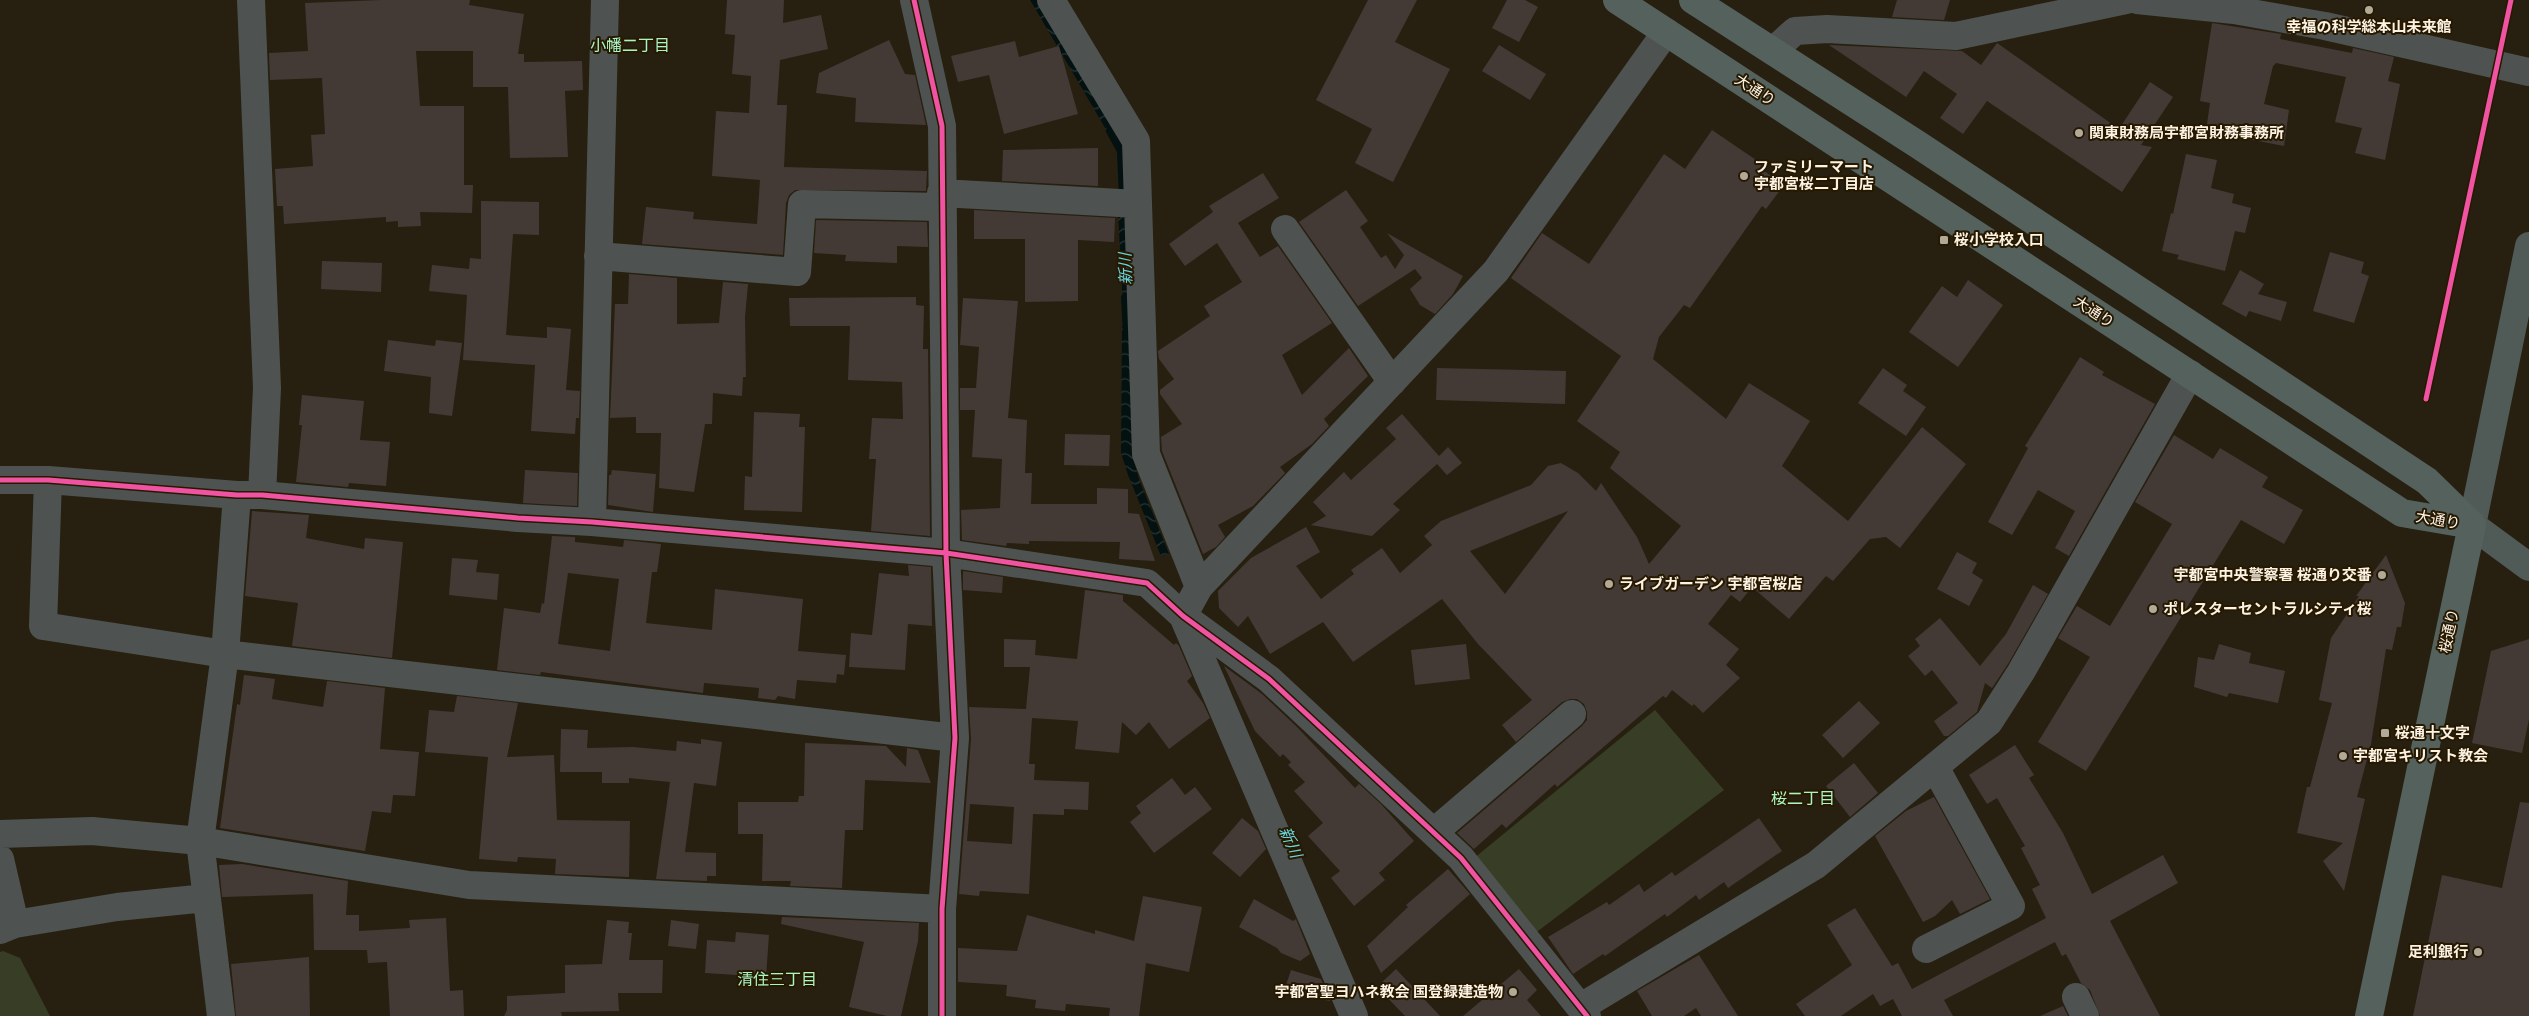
<svg xmlns="http://www.w3.org/2000/svg" width="2529" height="1016" font-family="'DM Sans','Noto Sans JP',sans-serif">
  <defs>
    <pattern id="water-waves" width="16" height="10" patternUnits="userSpaceOnUse" patternTransform="scale(1.25)"><rect width="16" height="10" fill="#041111"/><path d="M0 5q4-4 8 0t8 0" fill="none" stroke="#2a3434"/></pattern>
  </defs>
  <rect width="100%" height="100%" fill="#272010"/>
  <path fill="#383e26" d="M1655 710 1724 790 1534 934 1473 859Z
    M3 951 20 958 50 1016H0V952Z"/>
  <path fill="url(#water-waves)" d="M1030 0H1040L1121 138H1111Z
    M1118 211H1127L1131 308 1123 309Z
    M1122 326H1131L1132 453 1139 479 1169 554 1161 556 1128 475 1121 453Z"/>
  <g fill="none" stroke-linecap="round" stroke-linejoin="round">
    <path stroke="#041111" stroke-width="8" d="M1110 131 1121 151 1123 199
      M1125 298 1127 334"/>
  </g>
  <path fill="#433a36" fill-rule="evenodd" d="M381 0H470L469 5 524 14 518 54H524V62L582 61 583 90 565 91 568 157 510 158 508 87H473V51H416L420 106H464V185H473L472 213 420 212 421 226 398 227V221L386 222V217L284 224 283 206H277L275 169 313 166 311 135 325 134 322 78 270 80 269 53 308 51 305 3Z
    M727 0H784L783 23 821 15 828 49 780 60 777 105H787L784 167 927 171 926 191 795 190 789 195 786 203 783 255 642 244 646 207 694 212 693 219 757 224 760 180 712 176 716 111 749 113 751 76 732 74 735 35 725 34Z
    M1368 0H1417L1395 42 1450 69 1393 182 1355 163 1372 129 1316 100Z
    M1507 0H1525L1538 7 1519 42 1492 28Z
    M1897 0H1950L1944 20 1892 17Z
    M2212 23 2281 34 2280 39 2352 53 2353 48 2394 57 2388 81 2400 84 2385 160 2355 153 2362 128 2335 122 2346 77 2276 63 2273 66 2264 104 2289 110 2284 146 2206 131 2210 103 2200 101Z
    M889 40 905 74 915 75 926 125 855 122 856 98 816 93 819 73Z
    M1015 41 1019 57 1059 46 1078 114 1004 134 989 75 958 82 951 56Z
    M1997 43 2119 129 2150 82 2173 97 2141 145 2152 147 2122 192 1987 101 1963 134 1940 118 1957 94 1924 71 1906 97 1829 45 1962 51 1981 65Z
    M1499 45 1546 74 1530 100 1482 71Z
    M1712 130 1762 164 1760 168 1784 185 1766 209 1762 206 1690 308 1684 305 1659 337 1653 359 1726 419 1749 383 1810 421 1782 466 1848 521 1922 427 1966 464 1900 548 1886 537 1870 539 1833 581 1826 576 1789 619 1752 587 1740 602 1731 595 1708 624 1739 649 1726 665 1740 678 1703 713 1694 704 1692 706 1672 690 1666 698 1663 696 1557 787 1555 784 1506 828 1502 824 1474 849 1457 833 1582 726 1587 720V712L1584 704 1577 699H1570L1562 702 1516 742 1502 725 1532 700 1478 644 1442 599 1353 662 1323 622 1270 654 1248 616 1238 627 1219 608 1218 591 1251 558 1306 527 1320 552 1296 566 1321 599 1354 574 1351 570 1382 548 1400 573 1432 545 1424 536 1441 521 1531 485 1548 466 1561 463 1578 473 1596 491 1601 483 1637 537 1649 564 1681 526 1610 468 1620 452 1577 421 1621 356 1511 278 1542 233 1589 264 1664 154 1685 169ZM1568 511 1505 594 1470 551Z
    M1098 148V186L1002 181 1003 150Z
    M2186 154 2217 160 2211 188 2234 194 2232 203 2251 208 2245 233 2235 231 2225 271 2177 259 2179 255 2162 251 2171 213 2173 214Z
    M1263 173 1279 198 1238 223 1260 257 1278 246 1332 323 1282 355 1302 395 1349 348 1368 376 1324 419 1329 426 1312 444 1280 467 1285 473 1253 506 1218 525 1225 537 1216 547 1203 554 1162 451 1161 437 1182 424 1160 394V390L1174 379 1159 359 1158 351 1210 316 1204 306 1242 282 1217 243 1185 266 1169 244 1213 212 1209 206Z
    M1346 190 1368 221 1360 227 1381 258 1386 255 1395 269 1404 255 1387 233 1463 276 1453 294 1435 314 1420 305 1410 289 1422 278 1415 269 1358 306 1299 222Z
    M481 201 539 202V235L513 234 506 335 547 338V327L571 329 566 390 580 391 579 418H576L575 434 531 431 535 365 463 360 467 295 429 291 432 265 469 269 470 258 481 259Z
    M974 210 1115 218 1114 242 1078 240V301L1025 302V239H974Z
    M816 220 927 222 928 247 897 246V263L845 261 846 255 814 253Z
    M2330 252 2364 262 2361 273 2369 276 2354 323 2313 311Z
    M322 261 382 263 381 292 321 289Z
    M2240 270 2264 284 2258 294 2287 302 2281 321 2249 311 2246 317 2222 304Z
    M629 274 677 278V324L719 323 723 282 748 284 745 317 746 377H743L742 396 713 393 712 424H705L694 492 659 488 661 433H636V417L610 418 615 304H628Z
    M1968 280 2003 305 1958 367 1909 332 1942 286 1957 297Z
    M916 297V305L924 306 923 349H928L930 536 871 531 876 459H869L872 418 903 419 902 382 848 380 850 326H790L789 298Z
    M963 298 1018 301 1008 418 1027 420 1025 473H1032L1031 504H1097V488L1128 489V513L1139 514 1155 561 1119 559 1120 542 1029 541V544L1007 543 1006 546 962 540 961 510 1000 508 1002 459 972 457 975 410H960V388H976L979 347 960 345Z
    M388 340 435 346 436 340 462 343 452 416 429 413 431 377 384 371Z
    M2080 357 2104 372 2102 375 2155 404 2069 556 2055 548 2075 511 2038 490 2012 535 1988 522 2028 448 2025 446Z
    M1437 368 1566 371 1565 404 1436 400Z
    M1883 368 1907 385 1903 391 1926 407 1906 436 1858 403Z
    M302 395 364 401 360 440 390 442 386 486 349 483 348 487 296 482 302 425H299Z
    M754 412 800 414 799 427H805L802 512 744 510 745 476 752 477Z
    M1402 414 1439 456 1448 447 1462 463 1447 475 1437 464 1393 504 1400 510 1372 536 1311 525 1326 516 1313 502 1344 472 1351 480 1396 439 1386 428Z
    M1065 434 1110 435 1109 466 1064 465Z
    M2174 435 2213 459 2220 448 2268 477 2262 487 2303 510 2284 544 2241 520 2086 771 2038 742 2090 657 2058 638 2077 606 2110 626 2172 524 2135 502Z
    M525 470 578 473 577 506 523 503Z
    M612 470 656 474 653 512 608 505 609 475H611Z
    M252 511 309 515 306 538 364 549 365 538 403 542 392 658 292 646 298 603 245 596Z
    M552 536 575 537V542L623 547 624 540 661 544 657 572H652L646 623 712 630 715 589 803 599 798 651 846 655 844 675 837 674 836 683 797 680 795 699 778 696 775 700 758 698 759 688 704 683 703 693 541 672 540 675 497 670 504 608 540 613 542 603 544 604ZM568 573 619 579 610 651 558 644Z
    M1957 552 1977 563 1972 573 1983 580 1969 606 1937 589Z
    M2386 555 2405 603 2401 627H2397L2392 650 2386 649 2371 744 2357 797 2365 799 2344 891 2323 861 2343 843 2297 833 2307 787H2310L2332 703 2319 700 2331 638 2359 596H2356Z
    M452 558 478 560 476 572 499 574 497 600 449 595Z
    M908 565 931 567 932 626 908 624 905 670 849 667 851 633 872 635 879 573 909 576Z
    M963 571 1003 577 1002 593 963 590Z
    M2033 585 2048 594 2008 664 1992 688 1985 683 1977 712 1948 736H1944L1934 721 1958 703 1932 670 1925 676 1908 656 1920 646 1915 639 1940 618 1980 666 2006 634Z
    M1085 590 1123 595V601L1174 645 1176 643 1179 646 1192 676 1187 681 1203 703 1210 718 1169 749 1149 722 1136 735 1122 722 1119 753 1075 749 1078 721 1032 718 1029 764H1035L1034 780 1089 782 1088 810 1064 809V815L1033 814 1029 894 980 891 979 896 959 894 971 739 969 707 1026 709 1030 667H1004V639L1036 640 1035 655 1077 659ZM970 804 1014 807 1012 844 967 841Z
    M2529 639V719L2522 753 2472 743 2491 651Z
    M1466 644 1470 679 1415 685 1411 650Z
    M2219 644 2251 653 2249 663 2285 671 2278 703 2229 693 2227 697 2194 687 2198 657 2214 660Z
    M1224 666 1262 694 1297 727 1355 788 1359 784 1381 804 1414 841 1379 873 1385 880 1354 906 1331 878 1340 871 1308 836 1323 823 1294 791 1305 782 1288 765 1291 762 1283 754 1280 757 1255 731Z
    M244 675 275 679 272 699 323 707 327 681 385 688 380 749 419 752 415 796 393 795 391 813 372 811 365 851 220 828 237 704 240 705Z
    M457 696 518 703 507 757 554 755 557 820 630 821 629 877 555 874 556 859 518 857 517 862 479 859 488 757 425 752 429 710 454 712Z
    M1859 701 1880 723 1843 758 1822 735Z
    M561 729 588 730 587 748 633 747 676 751 677 741 701 744V739L722 742 716 786 694 783 685 852 716 853V876H707V881L656 879 670 782 629 778V783H602V772H560Z
    M805 743 886 746 906 767 907 748 918 750 931 783 865 780 863 830H845L842 888 790 886 791 881H762L763 834H738V802H798L799 796H804Z
    M2015 745 2034 775 2029 778 2063 833 2092 894 2163 855 2178 883 2110 921 2160 1016H2100L2090 990 2081 983 2066 954 2062 956 2055 942 1944 1000 1953 1016H1902L1893 999 1880 1006 1873 994 1841 1016H1805L1796 1004 1852 965 1827 925 1855 908 1892 966 1898 963 1912 989 2046 918 2032 889 2040 885 2021 848 2025 846 1997 798 1987 804 1969 775Z
    M1854 763 1878 793 1850 817 1826 786Z
    M1172 778 1185 795 1195 787 1212 809 1154 853 1130 822 1141 813 1136 806Z
    M1934 797 1990 899 1960 914 1952 900 1935 916 1923 922 1875 836 1906 811Z
    M2520 802 2529 803V1016H2413L2442 875 2502 888Z
    M1242 818 1258 831 1266 849 1240 877 1212 853Z
    M1759 818 1782 851 1728 888 1724 882 1699 900 1696 895 1667 917 1665 914 1605 956 1603 954 1573 974 1548 937 1607 902 1609 905 1639 884 1644 892 1672 872 1675 876Z
    M242 864 348 881 346 915H359V931L410 928 409 920 446 918 450 991 463 990 464 1016H390L387 962 368 963 367 950H314L313 894 222 897 219 865Z
    M1448 869 1470 894 1381 973 1367 946 1408 907 1406 905Z
    M1143 896 1202 907 1189 972 1146 963 1139 1016H1109L1110 1008 1066 1004 1065 1011 1035 1008 1036 1000 1006 996 1007 985 958 982V948L1017 951 1027 915 1095 934V930L1134 941Z
    M1254 899 1293 921 1296 919 1310 954 1300 961 1281 953 1277 948 1239 927Z
    M782 917 919 923 918 941 901 1016H887L849 1007 864 942 781 924Z
    M607 920 629 922 628 933H632L629 960H663L662 993H618L619 1011 561 1012 562 1016H504L507 1010V996L565 993V965L602 964Z
    M671 920 699 924 696 949 668 946Z
    M736 932 769 935 766 977 705 973 707 940 735 942Z
    M1699 955 1738 1016H1701L1696 1008 1684 1016H1652L1637 991Z
    M309 957 310 1016H236L231 964Z
    M1396 969 1440 1016H1405L1377 987Z
    M1519 969 1537 990 1527 1000 1541 1016H1463Z
    M1291 970 1321 979 1330 1001 1284 991Z
    M2063 1006 2068 1016H2040Z"/>
  <g fill="none" stroke-linecap="round" stroke-linejoin="round">
    <path stroke="#4e5351" stroke-width="28" d="M251 0 267 388 262 495
      M914 0 942 126 946 553 955 738 942 909V1016
      M1051 0 1136 141 1146 454 1199 587
      M2137 0 2234 10 2325 26 2529 72
      M1773 51 1795 31 1827 29 1956 36 2126 0
      M941 193 1138 204
      M1285 229 1392 382
      M598 256 797 272 802 204 941 207
      M0 480H48L237 495H262L518 518 592 522 946 553 1147 583 1183 616 1269 679 1461 858 1587 1016
      M48 480 43 626 225 654 955 738
      M592 522 605 0
      M1434 832 1572 714
      M0 834 92 831 200 841 469 885 942 909
      M0 859 15 924 0 930
      M15 924 117 907 206 898
      M1926 949 2011 906 1935 767
      M2076 997 2085 1016
      M1581 1007 1816 865 1989 722 2021 672 2190 374
      M221 1016 200 841 225 654 237 495
      M1354 1016 1183 616 1199 587 1496 271 1666 32"/>
    <path stroke="#505b57" stroke-width="28" d="M2529 246 2472 525 2529 567"/>
    <path stroke="#54615d" stroke-width="28" d="M1617 0 2402 513 2472 525
      M1693 0 1917 144 2427 481 2472 525
      M2369 1016 2472 525"/>
    <g stroke="#271900" stroke-width="8">
      <path id="cycleway" d="M914 0 942 126 946 553 955 738 942 909V1016
        M2426 399 2511 0
        M0 480H48L237 495H262L518 518 592 522 946 553 1147 583 1183 616 1269 679 1461 858 1587 1016"/>
    </g>
    <use href="#cycleway" stroke="#f153a3" stroke-width="5"/>
  </g>
  <g fill="#b2a999" stroke="#271900" stroke-width="2">
    <circle cx="2369" cy="10" r="5"/>
    <circle cx="2079" cy="133" r="5"/>
    <circle cx="1744" cy="176" r="5"/>
    <rect x="1939" y="235" width="10" height="10" rx="2.5"/>
    <circle cx="2382" cy="575" r="5"/>
    <circle cx="1609" cy="584" r="5"/>
    <circle cx="2153" cy="609" r="5"/>
    <rect x="2380" y="728" width="10" height="10" rx="2.5"/>
    <circle cx="2343" cy="756" r="5"/>
    <circle cx="2478" cy="952" r="5"/>
    <circle cx="1513" cy="992" r="5"/>
  </g>
  <g text-anchor="middle" stroke-width="4" stroke-linejoin="round" paint-order="stroke">
    <g font-size="15" font-weight="bold" fill="#fdf3e3" stroke="#271900" text-anchor="start">
      <text x="2369" y="32" text-anchor="middle">幸福の科学総本山未来館</text>
      <text x="2089" y="138">関東財務局宇都宮財務事務所</text>
      <text x="1754" y="172">ファミリーマート<tspan x="1754" dy="17">宇都宮桜二丁目店</tspan></text>
      <text x="1954" y="245">桜小学校入口</text>
      <text x="2372" y="580" text-anchor="end">宇都宮中央警察署 桜通り交番</text>
      <text x="1619" y="589">ライブガーデン 宇都宮桜店</text>
      <text x="2163" y="614">ポレスターセントラルシティ桜</text>
      <text x="2395" y="738">桜通十文字</text>
      <text x="2353" y="761">宇都宮キリスト教会</text>
      <text x="2468" y="957" text-anchor="end">足利銀行</text>
      <text x="1503" y="997" text-anchor="end">宇都宮聖ヨハネ教会 国登録建造物</text>
    </g>
    <g font-size="15" fill="#fdf3e3" stroke="#271900">
      <text transform="translate(1755 90) rotate(33)" y="5">大通り</text>
      <text transform="translate(2094 312) rotate(33)" y="5">大通り</text>
      <text transform="translate(2438 520) rotate(10)" y="5">大通り</text>
      <text transform="translate(2449 631) rotate(-78)" y="5">桜通り</text>
    </g>
    <g font-size="16" fill="#aaf5c5" stroke="#271900">
      <text x="630" y="51">小幡二丁目</text>
      <text x="1803" y="804">桜二丁目</text>
      <text x="777" y="985">清住三丁目</text>
    </g>
    <g font-size="16" font-style="italic" fill="#67d4de" stroke="#271900">
      <text transform="translate(1125 269) rotate(-92)" y="6">新川</text>
      <text transform="translate(1291 842) rotate(66)" y="6">新川</text>
    </g>
  </g>
</svg>
